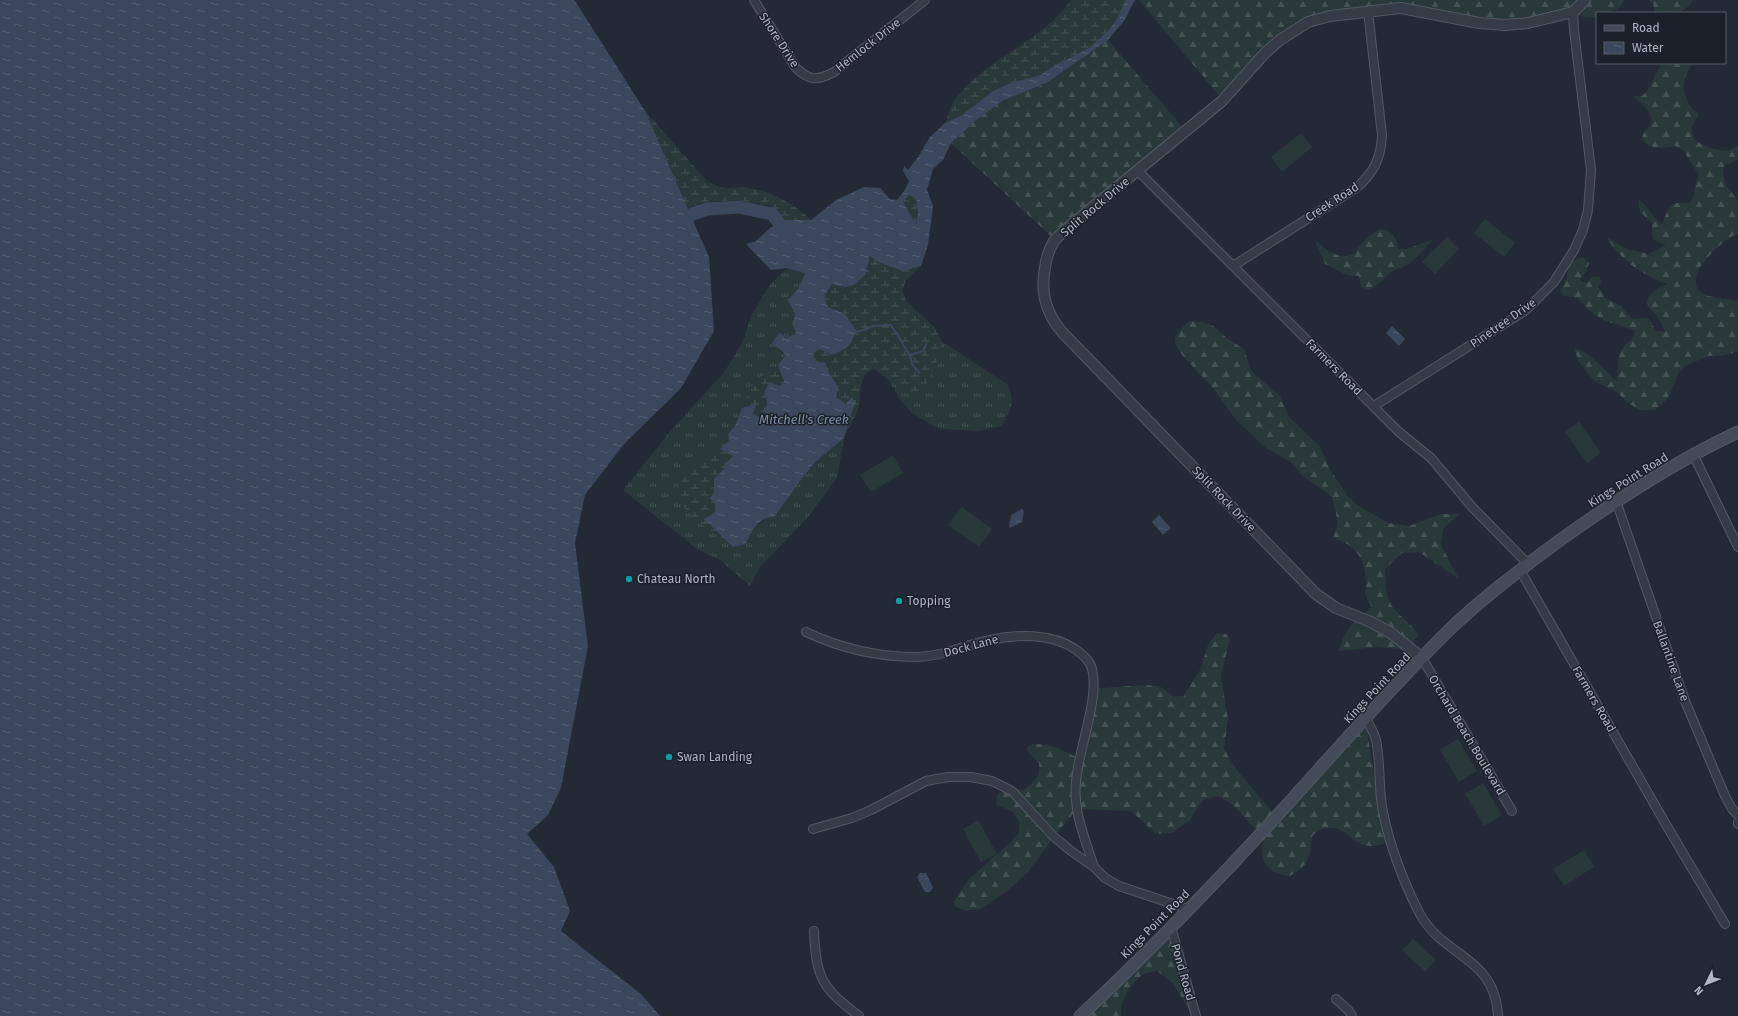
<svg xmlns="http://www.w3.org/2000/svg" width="1738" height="1016" font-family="'Fira Sans',sans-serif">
  <defs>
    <pattern id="grass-tufts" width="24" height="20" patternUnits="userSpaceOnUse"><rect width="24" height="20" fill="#29393a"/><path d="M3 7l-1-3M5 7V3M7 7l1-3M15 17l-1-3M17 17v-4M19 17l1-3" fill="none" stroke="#465355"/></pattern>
    <pattern id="forest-firs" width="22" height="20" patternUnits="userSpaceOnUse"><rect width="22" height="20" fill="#29393a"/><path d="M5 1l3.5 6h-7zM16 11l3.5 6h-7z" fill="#465355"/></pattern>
    <pattern id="wetland-marsh" width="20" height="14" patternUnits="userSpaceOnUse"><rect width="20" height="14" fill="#29393a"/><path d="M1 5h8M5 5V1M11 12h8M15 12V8" fill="none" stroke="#465355"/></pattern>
    <pattern id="water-ripples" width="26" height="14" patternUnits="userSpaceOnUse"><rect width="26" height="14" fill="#3a475c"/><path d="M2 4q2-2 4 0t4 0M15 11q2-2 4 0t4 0" fill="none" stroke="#545f72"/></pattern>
  </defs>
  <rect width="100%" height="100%" fill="#232a35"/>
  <path fill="url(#grass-tufts)" d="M921 266 906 280 902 291 907 302 935 328 941 341 1007 384C1016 401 1011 411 1001 426L979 431 939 429 912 413 899 398 888 379 875 369 869 370 865 375 860 387 859 405 844 438 837 478 808 517 759 568 750 586 720 560 697 549 623 490 669 433 725 371 743 342 751 316 769 286 787 268 805 272 798 289 788 300 795 314 792 324 796 333 786 338 781 332 778 350 786 355 742 408 735 426 728 434 746 544 751 529 769 517 815 462 844 437 852 397 903 270Z"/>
  <path fill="url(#forest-firs)" d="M1139 0H1624C1619 12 1609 13 1597 13V18L1584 17 1576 13 1505 25 1401 8 1308 22 1221 98Z
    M1649 0H1693C1683 16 1672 13 1655 13L1653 4Z
    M1108 40 1184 129 1055 240 951 143 976 120 1004 100 1048 83Z
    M1662 63H1694C1679 78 1681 103 1699 114L1691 128 1693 136 1696 141 1709 148 1726 151 1738 146V159L1724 166C1720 181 1729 190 1738 200V234C1726 236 1700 263 1697 274 1695 279 1696 285 1697 290L1708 296 1738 301V352L1719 356H1708L1685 366 1679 373 1667 399 1655 410H1639L1627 402 1618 393 1594 381 1579 362 1574 349C1587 348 1605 371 1614 379L1618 382C1617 368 1616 357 1625 345 1631 339 1634 341 1635 330L1605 321 1591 312 1577 298 1564 296 1560 290C1561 288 1563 286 1564 284 1570 275 1565 257 1584 258L1589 263 1586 271 1580 280 1587 283 1592 277H1600L1601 283 1598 287 1603 293 1604 297 1621 306 1631 318 1635 319 1645 318 1649 319 1656 331H1665L1657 316 1647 305C1647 293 1658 287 1668 284 1646 278 1616 257 1607 237L1625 248 1648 254 1666 245 1654 240 1652 237V223C1646 216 1636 212 1639 200 1649 206 1651 217 1662 224 1669 208 1668 201 1688 203L1693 199 1696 182 1699 175 1683 150 1675 146C1666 149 1646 150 1642 138 1643 132 1647 130 1650 124 1656 113 1640 103 1633 96H1642L1647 91Z
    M1380 229C1392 230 1397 237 1398 249H1407L1434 239C1426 247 1417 258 1407 265 1403 268 1397 268 1393 271 1382 279 1362 306 1359 276L1347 275 1325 264 1315 240C1324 249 1341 262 1355 253 1357 251 1358 247 1360 245 1366 239 1372 233 1380 229Z
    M1190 321 1202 322 1212 325 1228 339 1244 349 1251 371 1280 396 1289 417 1320 447 1331 471 1347 495 1357 505 1388 523 1409 526 1441 514H1459L1443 529 1441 545 1459 579 1419 552 1402 553 1385 569C1386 583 1385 600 1396 611 1404 620 1412 624 1418 635L1413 642 1401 649 1376 647 1339 651C1344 630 1354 619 1372 608 1370 603 1366 598 1365 593 1365 589 1367 585 1366 581 1365 558 1355 544 1333 538 1340 523 1336 513 1332 497L1302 475 1291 462 1266 448 1236 420 1214 389 1183 356 1175 344V337L1181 329Z
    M1217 633 1226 634 1230 639 1221 676 1228 719 1224 749 1236 769 1275 815 1259 833 1233 805 1218 796 1203 800 1190 820 1172 833 1156 834 1131 811 1077 809 1052 839 1028 872 1008 890 981 909 967 911 956 907 954 902 959 893 970 878 1011 842 1019 833 1020 822 1012 811 997 805 996 797C1004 786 1012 788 1024 790 1036 780 1040 778 1039 763L1027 750V747C1041 738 1064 751 1076 757L1091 689 1143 685 1159 686 1173 696 1183 697 1200 670 1208 645Z
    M1366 726 1386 843C1366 850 1359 844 1344 832 1339 828 1332 827 1326 828 1304 834 1315 843 1308 859 1305 867 1296 872 1290 876 1263 873 1260 859 1263 835Z
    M1171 927 1193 1016 1172 982 1157 971C1153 972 1148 972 1144 974 1131 982 1120 1000 1121 1016H1080Z"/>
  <path fill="url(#wetland-marsh)" d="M1071 0H1126L1115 22 1107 32 1087 49 1057 64 1040 75 1008 84 993 91 962 115 945 123C948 117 949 109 953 103 983 58 1040 44 1071 0Z
    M645 111 706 180C726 193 728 186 748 188 771 191 795 204 811 220H785L770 206 738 200 705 202 687 208Z
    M909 195 916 199 918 212 916 225 903 201Z
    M870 256 878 262 903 270 921 266 906 280 902 291 907 303 935 328 941 341 940 353 933 372 924 388 916 392 904 391 875 369C858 373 861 391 859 404 857 413 852 422 848 429 841 443 827 451 816 462 800 478 788 497 775 516 758 518 751 530 746 544L733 547C710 529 653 501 691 468 702 457 717 452 729 441L728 434 735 426 751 386 761 376 769 373 778 365 813 354 820 349 831 355 853 340 856 330 845 314 828 307 824 296 832 284 845 287 865 275Z"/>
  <path fill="#29393a" d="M1301 133 1312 147 1282 172 1271 157Z
    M1485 219 1515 243 1504 257 1474 233Z
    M1447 237 1459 249 1435 274 1422 262Z
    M1579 422 1601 453 1587 463 1565 432Z
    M893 455 903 473 871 492 860 475Z
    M962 507 992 529 979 547 948 525Z
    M1458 739 1477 771 1459 782 1440 750Z
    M1483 783 1502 815 1484 826 1465 794Z
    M978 820 997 854 981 862 963 829Z
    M1584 850 1594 867 1564 886 1553 869Z
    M1413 939 1436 960 1425 972 1402 950Z"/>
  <path fill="url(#water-ripples)" fill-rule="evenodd" d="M0 0H574L577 4 645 111 709 257 714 331 681 388 624 444 585 495 575 543 588 646 561 788 548 815 527 834 554 867 570 911 561 931 642 995 660 1016H0Z
    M1126 0H1135L1124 21 1108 40 1047 83 1004 100 976 120 951 143 943 160 933 169 927 190 933 206 928 245 921 266 903 271 878 262 870 256 865 275 854 285 845 287 832 284 824 296 828 307 845 314 856 330C852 346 847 349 831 355L820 349 813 354 816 363 825 362 829 373 838 387 836 397 846 404 852 397 855 402 844 438 815 462 797 485 775 516C758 518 751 530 746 544L733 547 704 519 715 512V502L710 499 714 492V479L725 468 726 463 733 456 720 449 729 441 728 434 735 426 742 408 756 404 753 414 764 421 767 402 765 391 769 382 780 386 784 381 778 365 786 355 772 343 780 332 786 338 796 333 792 324 795 314 788 300 798 289 805 273 787 268 771 270 746 244 756 241 770 228 785 220H811L836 200 864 187 880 188 890 199 897 200 904 191 909 181 903 171 904 166 908 170 918 157 930 137 945 123 962 115 993 91 1008 84 1040 75 1057 64 1087 49 1107 32 1115 22ZM909 195 916 199 918 212 916 225 903 201Z
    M1392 326 1405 339 1399 346 1386 333Z
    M1022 509 1024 511 1022 522 1010 528 1009 526 1011 515Z
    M1159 515 1171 528 1163 535 1152 522Z
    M920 873H926L933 888 930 892H925L917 877Z"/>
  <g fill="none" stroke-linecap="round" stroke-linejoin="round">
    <path stroke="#3a475c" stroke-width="2" d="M855 332 861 331 873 326 890 325C899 334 902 345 910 355L923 351 926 344
      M910 355 912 364 919 373"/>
    <path stroke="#3a475c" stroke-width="13" d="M690 215 707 209 739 207 772 214 790 237"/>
    <g stroke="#535963" stroke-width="10">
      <path id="minor" d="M754 0 796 68C810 81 817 81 834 72L925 0
        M1138 171 1399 432 1431 458 1473 508 1528 564
        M1233 266 1356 188C1374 173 1381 158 1382 135L1368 11
        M1374 406 1526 310 1554 282 1574 250 1583 230 1588 210 1591 170 1574 30 1573 12
        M1694 456 1738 547
        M1616 501 1685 701 1725 796 1732 809 1738 815
        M1520 570 1668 828 1725 924
        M806 632C842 649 877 657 917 657 945 656 964 645 990 640 1017 634 1051 633 1075 649 1082 654 1090 660 1092 669 1100 697 1078 750 1076 782 1073 811 1085 839 1094 867
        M1422 658 1512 811
        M1366 718C1369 725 1374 732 1376 740 1381 763 1378 788 1383 812 1389 844 1405 886 1420 914 1444 958 1495 956 1498 1016
        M1738 822V824
        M813 829 852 818 871 810 926 781 948 777H971L992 781 1012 791 1053 836 1071 851 1094 867 1105 878 1119 886 1188 909
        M1171 927 1196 1016
        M814 931C816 978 822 988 859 1016
        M1336 999 1349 1011 1352 1016"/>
    </g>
    <g stroke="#535963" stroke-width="12">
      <path id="tertiary" d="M1422 658 1391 633 1371 622 1336 608 1316 594 1062 332C1046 313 1040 293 1045 268 1046 260 1049 249 1054 241 1057 237 1061 234 1065 230L1222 101 1265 53 1280 40 1308 22 1330 16 1401 8 1479 23 1505 25 1528 23 1573 12 1585 0"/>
    </g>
    <g stroke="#535963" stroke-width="13">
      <path id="secondary" d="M1080 1016C1128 972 1174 925 1219 878 1295 799 1365 714 1443 636 1477 602 1517 572 1556 543 1613 502 1674 462 1738 432"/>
    </g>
    <use href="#minor" stroke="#363c46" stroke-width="8"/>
    <use href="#tertiary" stroke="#363c46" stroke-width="10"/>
    <use href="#secondary" stroke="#444b58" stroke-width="11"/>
  </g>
  <g fill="#0f9aa8" stroke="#1b212a" stroke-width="1.5">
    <circle cx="629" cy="579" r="4"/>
    <circle cx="899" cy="601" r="4"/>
    <circle cx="669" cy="757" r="4"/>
  </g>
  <g text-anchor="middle" stroke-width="3" stroke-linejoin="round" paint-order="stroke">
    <g font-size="12" fill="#b0b6c2" stroke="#1b212a">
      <text transform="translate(779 40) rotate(57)" y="4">Shore Drive</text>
      <text transform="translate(868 45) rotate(-38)" y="4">Hemlock Drive</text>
      <text transform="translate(1332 202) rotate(-33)" y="4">Creek Road</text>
      <text transform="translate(1095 207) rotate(-40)" y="4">Split Rock Drive</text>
      <text transform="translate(1503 323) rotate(-35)" y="4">Pinetree Drive</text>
      <text transform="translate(1334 367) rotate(45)" y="4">Farmers Road</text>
      <text transform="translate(1628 480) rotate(-32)" y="4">Kings Point Road</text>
      <text transform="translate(1224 499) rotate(46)" y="4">Split Rock Drive</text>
      <text transform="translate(971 646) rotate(-15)" y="4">Dock Lane</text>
      <text transform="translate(1671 661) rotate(70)" y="4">Ballantine Lane</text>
      <text transform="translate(1377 688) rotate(-47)" y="4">Kings Point Road</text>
      <text transform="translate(1594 699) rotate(60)" y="4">Farmers Road</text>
      <text transform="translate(1467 735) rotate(59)" y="4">Orchard Beach Boulevard</text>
      <text transform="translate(1155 924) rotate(-45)" y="4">Kings Point Road</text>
      <text transform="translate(1183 972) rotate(74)" y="4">Pond Road</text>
    </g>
    <g font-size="12" fill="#b0b6c2" stroke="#1b212a" text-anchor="start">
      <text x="637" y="583">Chateau North</text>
      <text x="907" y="605">Topping</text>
      <text x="677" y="761">Swan Landing</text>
    </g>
    <g font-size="13" font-style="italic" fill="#7c8da7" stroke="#1b212a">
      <text x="804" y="424">Mitchell's Creek</text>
    </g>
  </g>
  <rect x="1596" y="12" width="130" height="52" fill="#1b212a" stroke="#575d67"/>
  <rect x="1604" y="25" width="20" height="6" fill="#444b58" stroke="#575d67"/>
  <text x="1632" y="32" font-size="12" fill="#b0b6c2">Road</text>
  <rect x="1604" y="42" width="20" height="12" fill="url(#water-ripples)" stroke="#575d67"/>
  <text x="1632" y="52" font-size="12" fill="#b0b6c2">Water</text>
  <g transform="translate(1706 984) rotate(227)" stroke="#1b212a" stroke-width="3" paint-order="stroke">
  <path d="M0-3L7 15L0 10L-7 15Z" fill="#b0b6c2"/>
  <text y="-6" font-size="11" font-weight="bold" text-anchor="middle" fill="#b0b6c2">N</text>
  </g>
</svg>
